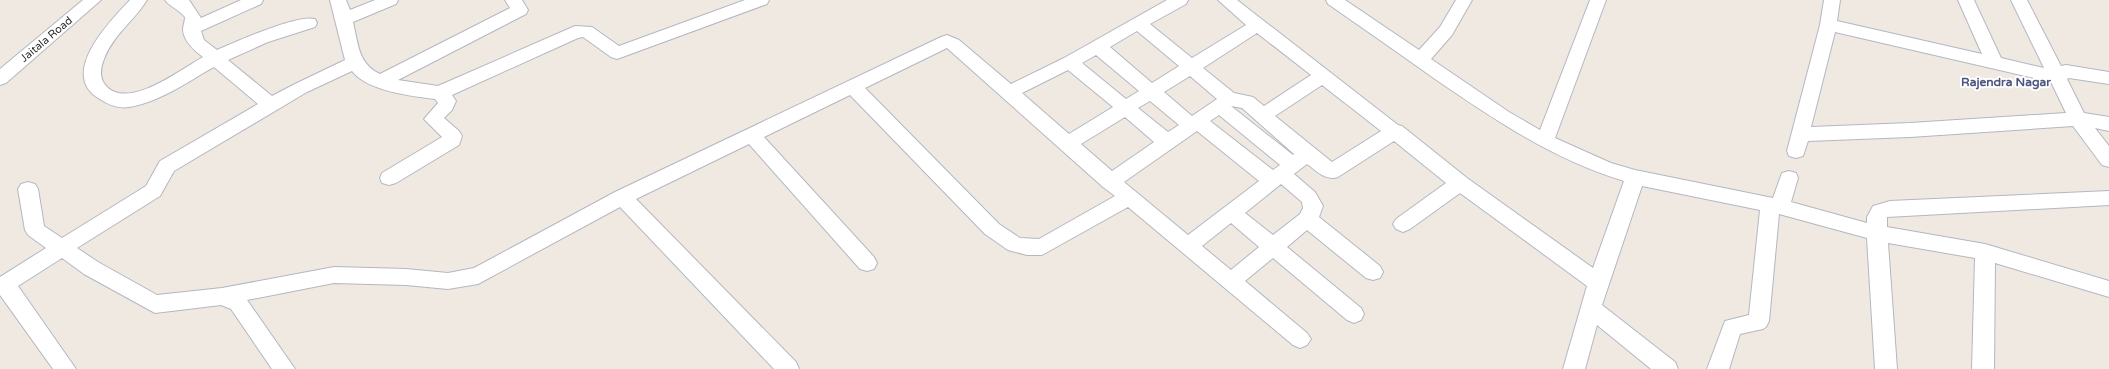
<svg xmlns="http://www.w3.org/2000/svg" width="2109" height="369" font-family="'Varela Round',sans-serif">
  <rect width="100%" height="100%" fill="#efe9e1"/>
  <g fill="none" stroke-linecap="round" stroke-linejoin="round">
    <g stroke="#b4b7c1" stroke-width="2">
      <path id="minor" d="M83 0H101L6 83 0 85V69Z
        M130 0H147C134 21 113 35 104 59 100 69 99 79 107 87 130 109 180 70 203 57 195 51 183 41 183 29 183 26 185 21 185 17 178 9 168 5 165 0H189L201 18 241 0H263L261 4 201 31 204 40 217 50C235 42 298 14 315 19L317 23 315 27 268 42 228 60 272 96 295 84 345 60 330 0H346L350 10 375 0H398L396 4 353 22C358 43 358 64 380 74L510 8 505 0H522L528 10 526 14 398 80 438 86 575 26 592 27 619 46 745 0H769L767 4 617 59 611 57 583 37 578 38 452 95 456 101 452 110 444 118 459 131 462 136 459 145 396 183 389 185 382 183 380 178 382 173 442 137 424 119 438 103 435 99C411 96 367 91 352 71L307 92 174 171 160 196 77 248 98 262 157 295 222 288 334 267 406 269 448 273 474 268 615 192 941 37 947 35 959 40 1011 84 1064 58 1167 0H1188L1186 4 1150 24 1192 58 1246 25 1218 0H1237L1398 125 1402 126 1467 178 1593 268 1624 181C1554 160 1495 120 1435 79 1400 54 1364 29 1328 4L1326 0H1345L1419 50 1440 27 1456 0H1472L1452 35 1431 59 1509 112 1540 130 1590 0H1606L1555 138 1611 163 1635 170 1773 198 1782 173 1789 171 1796 173 1798 178 1791 202 1867 223V217L1873 206 1890 201 2109 191V205L1887 217V227L1985 244 2109 281V297L1995 263 1994 369H1972L1975 258 1888 243 1897 369H1875L1867 238 1779 214 1769 321 1766 327 1763 329 1740 334 1729 369H1707L1725 321 1749 315 1760 210 1642 186 1602 305 1675 362 1678 369H1651L1597 325 1585 369H1563L1587 286 1460 193 1410 229 1403 232 1396 229 1393 224 1396 219 1446 183 1394 141 1338 177C1325 181 1317 171 1307 164L1294 174 1315 192 1323 206 1319 217 1380 266 1383 272 1380 278 1373 280 1366 278 1307 230 1287 247 1361 308 1364 314 1361 320 1354 323 1347 320 1273 258 1245 281 1307 333 1311 339 1307 345 1300 348 1293 345 1128 207 1042 255H1027L1008 250 985 234 850 95 764 137 874 257 877 263 874 269 867 271 860 269 749 144 636 199 796 362 799 369H774L620 207 478 284 448 289 406 285 334 283 247 300 295 369H272L231 309 221 305 155 313 84 274 62 258 18 286 76 369H53L0 295V277L46 248 28 235 25 230 18 189 21 184 28 182 35 184 38 189 44 226 62 238 146 186 160 161 258 104 214 67C187 82 160 102 129 107 118 109 107 104 98 98 59 73 110 21 130 0ZM1137 31 1179 66 1152 83 1110 47ZM1257 33 1311 75 1264 106 1253 97 1234 93 1203 68ZM947 48 1103 187 1115 196 1039 239 1020 238 999 224 865 88ZM1096 55 1139 91 1126 99 1082 63ZM1068 70 1113 107 1069 134 1022 93ZM1190 76 1217 99 1192 116 1164 92ZM1322 85 1381 131 1332 162 1275 116ZM1150 101 1179 125 1168 132 1138 108ZM1231 106 1242 108 1294 154 1293 155ZM1219 115 1280 165 1273 170 1210 121ZM1125 117 1154 142 1112 171 1081 144ZM1197 131 1259 181 1188 235 1124 182ZM1281 184 1302 202 1303 208 1300 214 1273 235 1245 213ZM1231 223 1259 247 1231 270 1202 246Z
        M1824 0H1840L1837 21 1982 54 1958 0H1974L2001 58 2044 68 2011 0H2027L2061 66 2066 65 2109 72V84L2069 78 2067 79 2084 113 2109 117V131L2095 128 2109 146V167L2102 165 2073 126 1910 137 1808 141 1803 156 1796 158 1789 156 1787 151 1820 25ZM1835 32 2051 82 2066 113 1910 123 1811 127Z"/>
    </g>
    <use href="#minor" fill="#fff" fill-rule="evenodd"/>
  </g>
  <g text-anchor="middle" stroke-width="4" stroke-linejoin="round" paint-order="stroke">
    <g font-size="11" fill="#2e2e2e" stroke="#fff">
      <text transform="translate(46 39) rotate(-40)" y="4">Jaitala Road</text>
    </g>
    <g font-size="12" font-weight="bold" fill="#4d5680" stroke="#fff">
      <text x="2006" y="86">Rajendra Nagar</text>
    </g>
  </g>
</svg>
